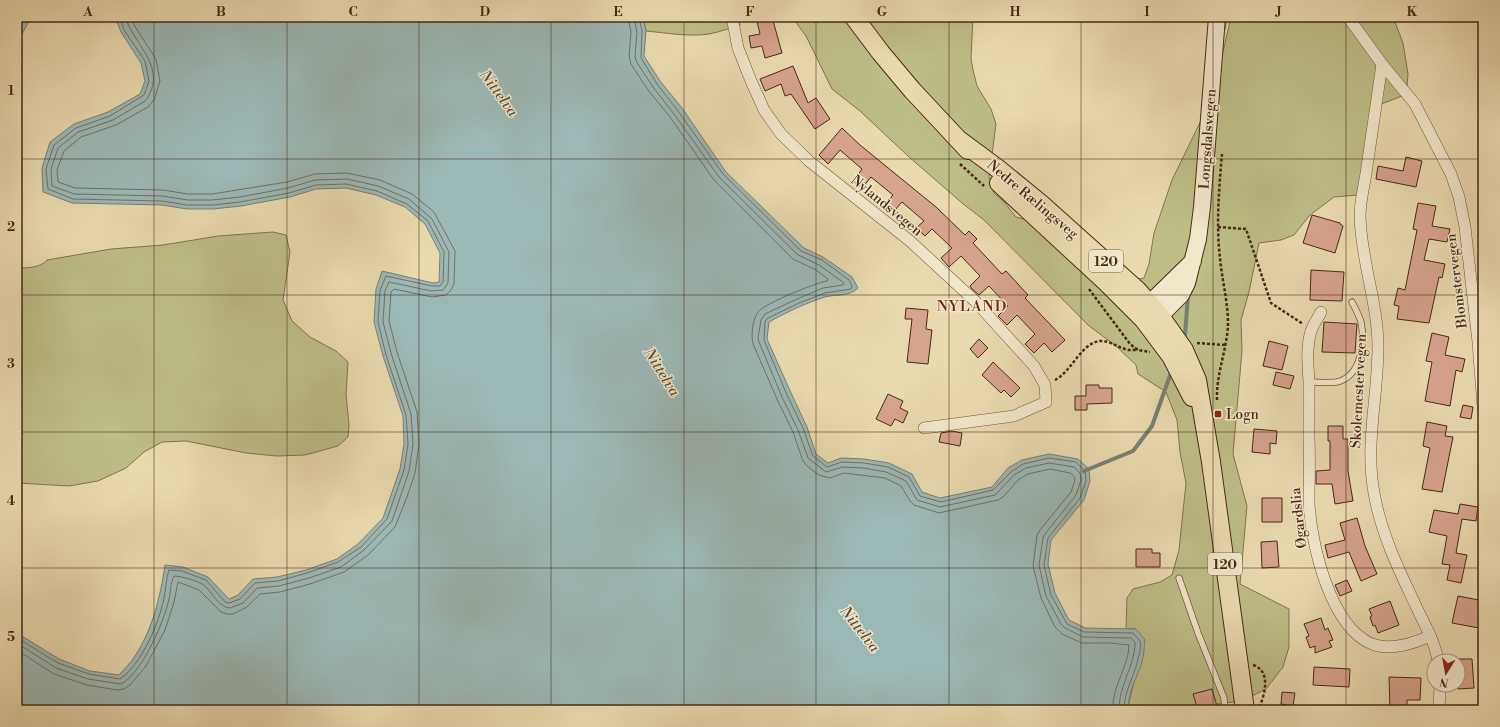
<svg xmlns="http://www.w3.org/2000/svg" width="1500" height="727" font-family="'Libre Bodoni',serif">
  <rect width="100%" height="100%" fill="#e9daae"/>
  <filter id="stains"><feTurbulence type="fractalNoise" baseFrequency=".005" numOctaves="4"/><feColorMatrix values="0 0 0 0 .2 0 0 0 0 .09 0 0 0 0 .02 0 0 0 .5 -.17"/></filter>
  <radialGradient id="worn" r=".72"><stop offset=".6" stop-color="#630" stop-opacity="0"/><stop offset="1" stop-color="#630" stop-opacity=".3"/></radialGradient>
  <path fill="#bdbd86" stroke="#82744c" d="M643 17H737L740 25C730 28 720 32 709 34 689 37 667 33 646 31Z
    M792 17H973L971 59 973 70 977 86 991 109 996 124 989 178 994 193 1005 203 1016 217 1040 223 1134 280 1144 278 1149 264 1154 233 1172 180 1210 102 1217 78 1231 17H1393L1403 43 1408 74 1406 99 1402 96 1379 105 1358 195 1334 197 1310 215 1294 235 1281 240 1259 243 1249 292 1241 320 1242 351 1233 454 1247 506 1240 584 1289 609V647L1283 667 1266 689 1242 701 1209 705 1197 710H1130L1128 707 1133 686 1136 629H1126L1127 598 1133 589 1160 582 1172 575 1179 550 1186 483 1180 452 1177 420 1166 392 1138 374 1136 365 1117 347 1088 325 984 220 962 203 908 156 860 111 832 89 806 36Z
    M273 232 286 235 290 252 283 300 292 321 310 337 336 351 348 362 346 395 349 425 348 437 338 446 305 455 277 456 246 453 186 441 162 442 144 452 126 468 98 481 69 486 17 483V268C26 268 41 268 47 260L111 249 163 245 218 236Z"/>
  <path fill="#9cb8b6" stroke="#7a7f74" d="M17 17H31L17 44Z
    M115 17H643L646 31 644 56 660 81 682 108 726 172 804 248 823 257 852 277 858 288C849 297 836 294 825 297 806 303 787 312 769 322L767 339 791 393 807 427 816 454 828 463 841 458 864 459 889 463 912 474 922 492 940 498 992 487 1008 468 1022 460 1049 454 1078 459 1089 469 1090 481 1084 500 1051 540 1048 564 1055 593 1069 620 1085 628 1136 629 1145 640C1144 647 1144 655 1142 662 1139 673 1124 700 1130 710H17V633L59 659 90 671 119 675C124 669 131 663 135 656 153 628 160 598 165 565L183 567 208 577 229 599 238 595 253 579 277 577 306 570 337 559 358 544 383 518 400 469 404 444 403 416 383 356 374 322 376 289 382 271 433 283 439 282 440 253 425 224 405 207 376 195 346 188 316 189 290 197 241 206 213 209H187L162 205 72 203 43 192 42 168 50 142 74 124 108 112 140 94 145 81 141 63 121 32Z"/>
  <g fill="none" stroke-linecap="round" stroke-linejoin="round">
    <path stroke="#727164" stroke-width="1" d="M628 17 631 32 629 56 631 64 648 90 670 117 714 180 793 259 816 270 828 279 827 281C815 283 766 303 759 311 752 318 751 336 753 344L777 399 793 432 803 461 807 466 819 475 830 478 844 473 885 478 901 486 910 501 914 505 939 513 998 500 1003 497 1018 480 1028 474 1050 469 1070 473 1074 476 1075 480 1071 492 1040 530 1037 535 1033 566 1041 598 1055 627 1062 634 1082 643H1110L1129 645C1129 667 1111 687 1113 710
      M634 17 637 32 635 56 636 61 653 87 674 114 719 177 798 255 819 265 844 283 843 285 823 288 797 299 765 314 761 320 758 338 759 342 782 397 798 430 808 458 826 472 843 467 864 468 886 472 906 481 917 500 940 507 995 495 1014 475 1026 468 1049 463 1074 467 1080 473 1081 480 1076 495 1045 534 1043 538 1039 565 1046 596 1061 624 1065 628 1083 637 1131 638 1135 642C1136 664 1116 691 1120 710
      M639 17 642 31 641 58 657 84 678 111 723 174 801 251 822 260 849 280 852 286 851 289 825 293 799 303 768 318 765 321 764 340 787 395 803 428 813 456 827 467 842 462 864 463 888 467 909 477 920 496 941 502 993 490 1011 472 1023 464 1049 458 1076 462 1085 471 1086 481 1080 498 1048 538 1044 565 1051 595 1067 624 1084 632 1133 633 1140 641C1141 646 1140 653 1138 659 1136 672 1121 698 1125 710
      M17 638 58 663 89 674 120 679C142 664 159 623 164 598 166 589 166 578 169 570L182 571 206 580 225 602 229 603 240 599 255 583 278 581 307 573 338 562 361 547 387 519 404 470 408 444 406 415 386 355 378 322 380 290 386 276 432 286H440L443 282 444 252 428 221 407 204 377 191 346 184 316 185 289 193 240 202 213 205H187L162 201 73 199 48 189 46 169 54 145 76 128 110 116 144 95 149 81 145 61 124 30 120 17
      M17 643 56 668 88 679 121 684C142 673 164 622 169 599 171 592 170 583 174 576 181 576 198 581 204 585 212 592 218 607 230 608L243 603 257 588 279 586 309 578 341 567 364 550 392 521 409 471 413 444 411 414 391 353 383 322 385 291 389 282 431 291 443 290 448 283 449 252 432 219 409 199 378 186 347 179 315 180 288 188 240 197 212 200H188L162 196 74 194 52 186 51 169 58 148 78 132 113 120 145 101C148 98 149 95 151 91 162 63 133 42 125 17
      M17 650 54 674 87 685 117 690 124 689 130 685 146 666 165 630 174 602 178 582 199 590 221 612 227 614H233L247 607 260 594 280 592 310 584 344 572 368 555 395 527 407 497 415 473 419 444 417 412 397 352 389 321 391 292 394 289 432 297 446 295 451 290 454 284 455 251 434 212 412 194 380 180 347 173 315 174 287 182 212 194H188L163 190 75 188 58 182 57 170 64 151 81 137 116 125 148 107 154 100 160 81 156 59 134 25 131 17"/>
    <path stroke="#7a7f74" stroke-width="4" d="M1224 28 1225 17
      M1183 339 1185 335 1188 295
      M1084 471 1133 451 1152 426 1172 370"/>
  </g>
  <path fill="#d6a38b" stroke="#472a12" d="M756 17H772L782 53 765 58 762 46 751 48 749 36 760 34Z
    M793 66 808 103 816 98 830 119 815 129 791 94 785 96 781 84 765 91 760 79Z
    M842 128 860 145 936 207 965 235 969 231 977 239 973 243 1002 274 1006 271 1028 295 1025 298 1065 340 1052 352 1044 343 1034 353 1025 344 1035 334 1017 315 1007 325 998 316 1008 306 989 286 979 295 972 289 970 286 980 276 961 256 949 267 941 258 952 248 932 229 925 236 916 228 924 221 902 202 895 210 886 203 893 195 871 177 862 188 853 181 862 169 840 150 828 164 819 155Z
    M1406 157 1422 161 1416 187 1376 179 1378 166 1403 171Z
    M1418 203 1436 206 1432 226 1450 229 1447 242 1429 239 1424 260 1445 264 1442 278 1439 277 1429 323 1397 319 1399 306 1394 305 1398 288 1405 290 1417 230 1413 229Z
    M1312 215 1340 223V224L1343 226 1335 253 1303 243Z
    M1311 270 1344 272 1342 301 1310 300Z
    M906 308 928 310 926 329 932 330 928 364 907 362 912 319H905Z
    M1324 322 1357 324 1355 353 1322 352Z
    M1432 333 1449 337 1445 355 1465 359 1462 372 1456 370 1450 406 1425 401 1432 362 1426 361Z
    M979 339 988 348 978 358 970 349Z
    M1269 341 1288 346 1282 370 1263 366Z
    M993 362 1020 388 1011 397 1004 390 1001 393 982 375Z
    M1276 372 1294 376 1290 389 1273 385Z
    M1086 385H1099V388H1112V403L1087 404V410H1075V396H1086Z
    M888 394 903 401 900 408 908 412 903 423 895 419 891 426 876 419Z
    M1463 405 1473 407 1471 419 1460 417Z
    M1427 422 1447 426 1445 436 1453 437 1442 492 1422 489 1430 448 1423 446Z
    M1328 426H1343V439H1348V471L1353 501 1335 504 1332 484H1316V471L1330 470V441H1328Z
    M1254 429 1277 431 1276 444 1270 443V454L1252 452Z
    M952 431 962 433 960 446 939 442 941 433Z
    M1262 498H1282V522H1262Z
    M1460 504 1478 507 1476 521 1462 519 1456 553 1467 555 1461 583 1447 580 1450 565 1442 564 1447 536 1429 532 1434 510 1458 514Z
    M1357 518 1365 546 1377 574 1361 581 1349 552 1328 558 1325 545 1345 540 1340 523Z
    M1277 541 1279 567 1262 568 1261 542Z
    M1136 549H1152V553H1160V567H1136Z
    M1347 580 1352 591 1340 596 1335 585Z
    M1458 596 1479 600 1478 605 1483 606V617L1481 625H1480L1479 628 1452 623Z
    M1390 601 1399 625 1378 633 1375 625 1373 626 1370 617 1372 616 1369 609Z
    M1321 618 1325 630 1328 628 1333 640 1329 641 1332 647 1315 653V646L1310 648 1306 637 1309 636 1304 624Z
    M1458 659H1472L1474 688 1458 689Z
    M1314 667 1350 669 1349 687 1313 685Z
    M1389 677 1421 678 1420 700H1407V710H1390Z
    M1212 689 1218 710H1198L1193 694Z
    M1282 692 1295 693 1293 706 1281 704Z"/>
  <g fill="none" stroke-linecap="round" stroke-linejoin="round">
    <g stroke="#705639" stroke-width="7">
      <path id="lane" d="M1309 382C1317 382 1328 383 1337 382 1362 376 1365 342 1361 322 1359 315 1355 308 1352 302
        M1179 578 1198 633 1224 698 1225 710"/>
    </g>
    <g stroke="#705639" stroke-width="12">
      <path id="street" d="M732 17 738 48 751 81 764 110 781 134 809 161 910 241 975 301 1034 366 1045 385 1046 402 1014 416 924 428
        M1348 17 1382 64 1415 104 1451 174 1459 197 1465 227 1478 342 1483 407
        M1382 64C1377 98 1372 133 1367 167 1365 183 1360 200 1360 216 1361 261 1378 303 1378 347 1378 398 1364 447 1375 498 1382 535 1399 570 1415 604 1423 622 1435 641 1438 661
        M1321 312C1318 318 1313 325 1311 331 1306 348 1308 364 1309 382 1309 401 1309 420 1309 439 1310 460 1309 482 1309 503 1311 543 1330 627 1372 644 1391 651 1412 644 1430 636
        M1439 710 1440 685"/>
    </g>
    <g stroke="#472a12" stroke-width="18">
      <path id="secondary" d="M1146 315 1150 303 1193 261
        M1148 319 1160 316 1181 295 1187 283 1198 239 1202 207 1217 17"/>
    </g>
    <g stroke="#472a12" stroke-width="20">
      <path id="primary" d="M854 17 881 53 912 90 968 150
        M959 140 997 168 1041 204 1137 290 1160 316 1184 350 1197 380 1211 462 1245 710
        M999 183 1106 282 1144 320 1171 356 1192 397"/>
    </g>
    <path stroke="#472a12" stroke-width="2.5" stroke-dasharray="3 2" stroke-linecap="butt" d="M1434 17V20L1459 17
      M960 164 984 186
      M1218 227 1246 229 1271 303 1303 324
      M1089 289 1130 344 1138 350 1150 352
      M1197 343 1225 345
      M1055 380C1071 372 1081 344 1099 341 1110 340 1118 348 1129 350 1132 350 1135 350 1138 350
      M1217 400C1216 374 1227 350 1228 324 1228 302 1222 280 1220 258 1216 224 1219 189 1222 154
      M1253 665C1271 671 1265 693 1260 706"/>
    <use href="#lane" stroke="#f1e7ca" stroke-width="5.5"/>
    <use href="#street" stroke="#f1e7ca" stroke-width="11"/>
    <use href="#secondary" stroke="#f1e7ca" stroke-width="16"/>
    <use href="#primary" stroke="#e9daae" stroke-width="18"/>
  </g>
  <path fill="none" stroke="#472a12" stroke-width="1" stroke-opacity="0.55" d="M154 17V710M287 17V710M419 17V710M551 17V710M684 17V710M816 17V710M949 17V710M1081 17V710M1213 17V710M1346 17V710M17 159H1483M17 295H1483M17 432H1483M17 568H1483"/>
  <rect fill="#8f2418" stroke="#f1e7ca" stroke-width="1.5" x="1214" y="410" width="8" height="8" rx="2"/>
  <g text-anchor="middle" stroke-width="3" stroke-linejoin="round" paint-order="stroke">
    <g fill="#f1e7ca" stroke="#7a6349" stroke-width="1">
      <rect x="1089" y="250" width="34" height="22" rx="3"/>
      <rect x="1208" y="553" width="34" height="22" rx="3"/>
    </g>
    <g font-size="13" font-weight="bold" fill="#472a12">
      <text x="1106" y="266">120</text>
      <text x="1225" y="569">120</text>
    </g>
    <g font-size="14" fill="#472a12" stroke="#f1e7ca">
      <text transform="translate(1207 139) rotate(-86)" y="5">Longsdalsvegen</text>
      <text transform="translate(1033 199) rotate(40)" y="5">Nedre Rælingsveg</text>
      <text transform="translate(887 205) rotate(39)" y="5">Nylandsvegen</text>
      <text transform="translate(1456 281) rotate(-97)" y="5">Blomstervegen</text>
      <text transform="translate(1358 391) rotate(-87)" y="5">Skolemestervegen</text>
      <text transform="translate(1298 518) rotate(-96)" y="5">Øgardslia</text>
    </g>
    <g font-size="14" fill="#472a12" stroke="#f1e7ca" text-anchor="start">
      <text x="1226" y="419">Logn</text>
    </g>
    <g font-size="15" font-style="italic" fill="#5c4e3b" stroke="#f1e7ca">
      <text transform="translate(499 93) rotate(54)" y="5">Nittelva</text>
      <text transform="translate(662 372) rotate(58)" y="5">Nittelva</text>
      <text transform="translate(860 629) rotate(52)" y="5">Nittelva</text>
    </g>
    <g font-size="15" letter-spacing="1" fill="#7a1f14" stroke="#f1e7ca">
      <text x="972" y="311">NYLAND</text>
    </g>
  </g>
  <rect width="1500" height="727" fill="none" stroke="#e9daae" stroke-width="44"/>
  <g transform="translate(1446 673) rotate(191)"><circle r="19" fill="#f1e7ca" stroke="#ad9b80"/>
  <path d="M0-3L7 15L0 10L-7 15Z" fill="#8f2418"/>
  <text y="-6" font-size="11" font-weight="bold" text-anchor="middle" fill="#472a12">N</text>
  </g>
  <rect x="22" y="22" width="1456" height="683" fill="none" stroke="#472a12" stroke-width="1.5"/>
  <g font-size="13" text-anchor="middle" font-weight="bold" fill="#472a12">
    <text x="88" y="16">A</text>
    <text x="221" y="16">B</text>
    <text x="353" y="16">C</text>
    <text x="485" y="16">D</text>
    <text x="618" y="16">E</text>
    <text x="750" y="16">F</text>
    <text x="882" y="16">G</text>
    <text x="1015" y="16">H</text>
    <text x="1147" y="16">I</text>
    <text x="1279" y="16">J</text>
    <text x="1412" y="16">K</text>
    <text x="11" y="95">1</text>
    <text x="11" y="231">2</text>
    <text x="11" y="368">3</text>
    <text x="11" y="505">4</text>
    <text x="11" y="641">5</text>
  </g>
  <rect width="100%" height="100%" filter="url(#stains)"/>
  <rect width="100%" height="100%" fill="url(#worn)"/>
</svg>
